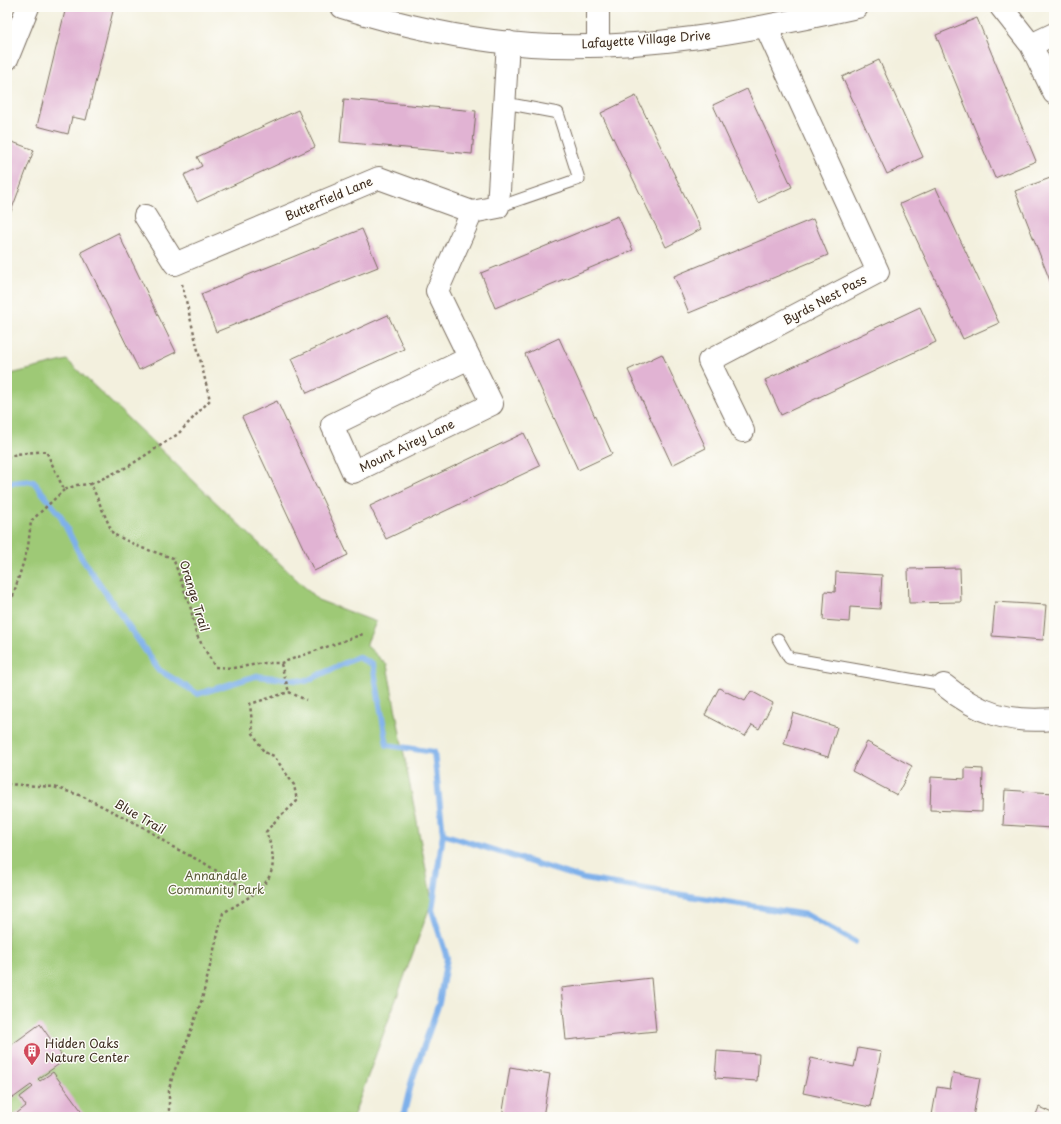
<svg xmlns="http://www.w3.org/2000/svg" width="1061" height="1124" font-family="'Playpen Sans',sans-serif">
  <rect width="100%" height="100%" fill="#fdfcf7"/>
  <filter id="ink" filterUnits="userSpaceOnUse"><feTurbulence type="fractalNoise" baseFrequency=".025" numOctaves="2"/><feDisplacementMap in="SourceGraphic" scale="8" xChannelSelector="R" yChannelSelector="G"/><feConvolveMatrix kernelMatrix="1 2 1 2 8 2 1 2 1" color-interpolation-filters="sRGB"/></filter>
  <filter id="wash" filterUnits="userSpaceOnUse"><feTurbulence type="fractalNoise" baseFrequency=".012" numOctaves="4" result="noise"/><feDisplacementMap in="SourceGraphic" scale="16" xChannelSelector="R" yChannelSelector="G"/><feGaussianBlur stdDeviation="0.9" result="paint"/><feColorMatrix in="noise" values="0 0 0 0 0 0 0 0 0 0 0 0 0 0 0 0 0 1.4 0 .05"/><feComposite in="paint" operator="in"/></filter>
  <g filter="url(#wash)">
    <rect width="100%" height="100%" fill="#f3f0de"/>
    <path fill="#9ec976" stroke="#6c7a4a" d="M67 360 318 600 376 622 366 645 387 665 432 901 353 1117H7V375Z"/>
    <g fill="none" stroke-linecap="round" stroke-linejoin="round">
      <path stroke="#7eb0ea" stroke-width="6" d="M7 483 33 481 60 515 81 557 159 670 198 694 256 676 306 681 358 657 373 665 387 745 434 752 443 834 584 879 807 915 855 942
        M403 1117 412 1080 439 1003 447 958 432 910 443 834"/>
    </g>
    <g id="blocks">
      <path fill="#e1b3d3" d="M66 7H114L86 120 72 117 68 134 37 126Z
        M977 18 1036 161 995 178 936 35Z
        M879 60 923 157 887 174 842 77Z
        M747 89 792 187 758 203 713 105Z
        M636 96 701 229 666 247 601 113Z
        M344 99 476 111 472 154 340 142Z
        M298 110 315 147 197 202 184 175 202 166 197 157Z
        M7 140 34 150 7 222Z
        M1053 177 1054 180V291L1015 191Z
        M936 188 999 323 963 339 900 204Z
        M618 216 633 250 495 308 481 273Z
        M813 219 828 255 689 313 674 276Z
        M362 229 378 267 216 332 201 294Z
        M118 233 176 352 139 370 81 252Z
        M920 307 936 342 781 415 765 380Z
        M388 315 404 349 307 393 291 359Z
        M559 338 612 454 578 470 525 354Z
        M662 354 706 448 672 465 628 370Z
        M277 401 348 555 314 571 242 417Z
        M524 433 540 466 386 539 370 506Z
        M960 568 961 602 909 603 908 569Z
        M836 572 882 575 880 609 850 607 849 622 823 620 825 591 835 592Z
        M995 602 1046 605 1043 640 992 636Z
        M719 688 745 701 751 691 773 703 759 729 752 725 745 736 705 715Z
        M793 713 837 727 828 757 784 744Z
        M867 742 912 766 897 795 852 771Z
        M965 768 983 769 982 812 930 810 931 777 965 779Z
        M1005 790 1054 793 1052 828 1003 825Z
        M651 978 656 1031 566 1040 561 988Z
        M40 1024 65 1060 38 1079 40 1081 53 1072 86 1117H12L26 1106 20 1097 33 1087 31 1085 13 1098 7 1089V1048Z
        M858 1048 881 1052 870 1107 803 1093 811 1058 854 1067Z
        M717 1051 759 1054 757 1081 715 1078Z
        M510 1067 550 1074 543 1117H502Z
        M953 1073 980 1078 973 1117H943L932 1115 937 1087 950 1089Z
        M1039 1107 1054 1114V1117H1035Z"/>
    </g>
  </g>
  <g filter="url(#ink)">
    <use href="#blocks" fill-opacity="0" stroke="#7b6f61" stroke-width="1"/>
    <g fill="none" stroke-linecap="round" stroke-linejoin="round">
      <g stroke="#7b6f61" stroke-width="13">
        <path id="service" d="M498 207 579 179 558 113 505 103
          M778 639 789 658 944 685"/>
      </g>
      <g stroke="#7b6f61" stroke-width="24">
        <path id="minor" d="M598 7V45
          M1001 7 1031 45 1054 93
          M1031 45 1054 34
          M7 59 28 7
          M145 216 175 264 379 178 472 212 498 207 508 42
          M469 358 332 425 353 472 492 404 437 291 472 212
          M743 431 709 361 878 272 766 27
          M944 685C979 714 1009 723 1054 719"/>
      </g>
      <g stroke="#7b6f61" stroke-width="24">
        <path id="tertiary" d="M342 7C403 26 466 40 531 45 640 52 750 31 857 7"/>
      </g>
      <path stroke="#7b6f61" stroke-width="2.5" stroke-dasharray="3 3" stroke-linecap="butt" d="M7 458 16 454 46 451 64 490 77 485 91 484 113 534 142 548 173 558 191 609 196 634 215 667 233 668 265 663H281L363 634
        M91 484 129 466 178 434 210 400 182 284
        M7 595 13 596 28 547 31 521 64 490
        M281 664 289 692
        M289 692 306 700
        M7 784 54 787 82 796 145 828 169 845 204 863 253 894
        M169 1117V1089L174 1071 183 1053 202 999 223 913C259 891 286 881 266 832 275 820 286 812 297 801L294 785 274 756 264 752 253 733 250 704 289 692"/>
      <use href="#service" stroke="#fff" stroke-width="11"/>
      <use href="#minor" stroke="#fff" stroke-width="22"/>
      <use href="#tertiary" stroke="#fff" stroke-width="22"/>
    </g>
  </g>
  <defs>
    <g id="building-pin" transform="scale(0.9)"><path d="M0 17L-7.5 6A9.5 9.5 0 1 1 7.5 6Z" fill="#d1495b" stroke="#fdfcf7"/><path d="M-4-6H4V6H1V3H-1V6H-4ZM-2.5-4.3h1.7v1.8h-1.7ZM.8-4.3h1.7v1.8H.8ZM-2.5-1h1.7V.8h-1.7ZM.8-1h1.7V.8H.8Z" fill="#fff"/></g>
  </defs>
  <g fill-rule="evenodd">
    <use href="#building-pin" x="32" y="1051"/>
  </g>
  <g text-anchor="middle" stroke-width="3" stroke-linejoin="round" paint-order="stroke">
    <g font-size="12" fill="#3b2a1e" stroke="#fdfcf7">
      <text transform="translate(646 40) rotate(-4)" y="4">Lafayette Village Drive</text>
      <text transform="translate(329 199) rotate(-23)" y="4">Butterfield Lane</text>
      <text transform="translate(825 300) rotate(-28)" y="4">Byrds Nest Pass</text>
      <text transform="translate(407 446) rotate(-26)" y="4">Mount Airey Lane</text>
      <text transform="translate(194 596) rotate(73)" y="4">Orange Trail</text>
      <text transform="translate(140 817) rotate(30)" y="4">Blue Trail</text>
    </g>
    <g font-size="12" fill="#595a38" stroke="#fdfcf7">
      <text x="216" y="880">Annandale<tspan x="216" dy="14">Community Park</tspan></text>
    </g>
    <g font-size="12" fill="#3b2a1e" stroke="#fdfcf7" text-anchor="start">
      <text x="45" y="1048">Hidden Oaks<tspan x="45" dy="14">Nature Center</tspan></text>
    </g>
  </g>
  <rect width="1061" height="1124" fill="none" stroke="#fdfcf7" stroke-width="24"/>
</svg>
